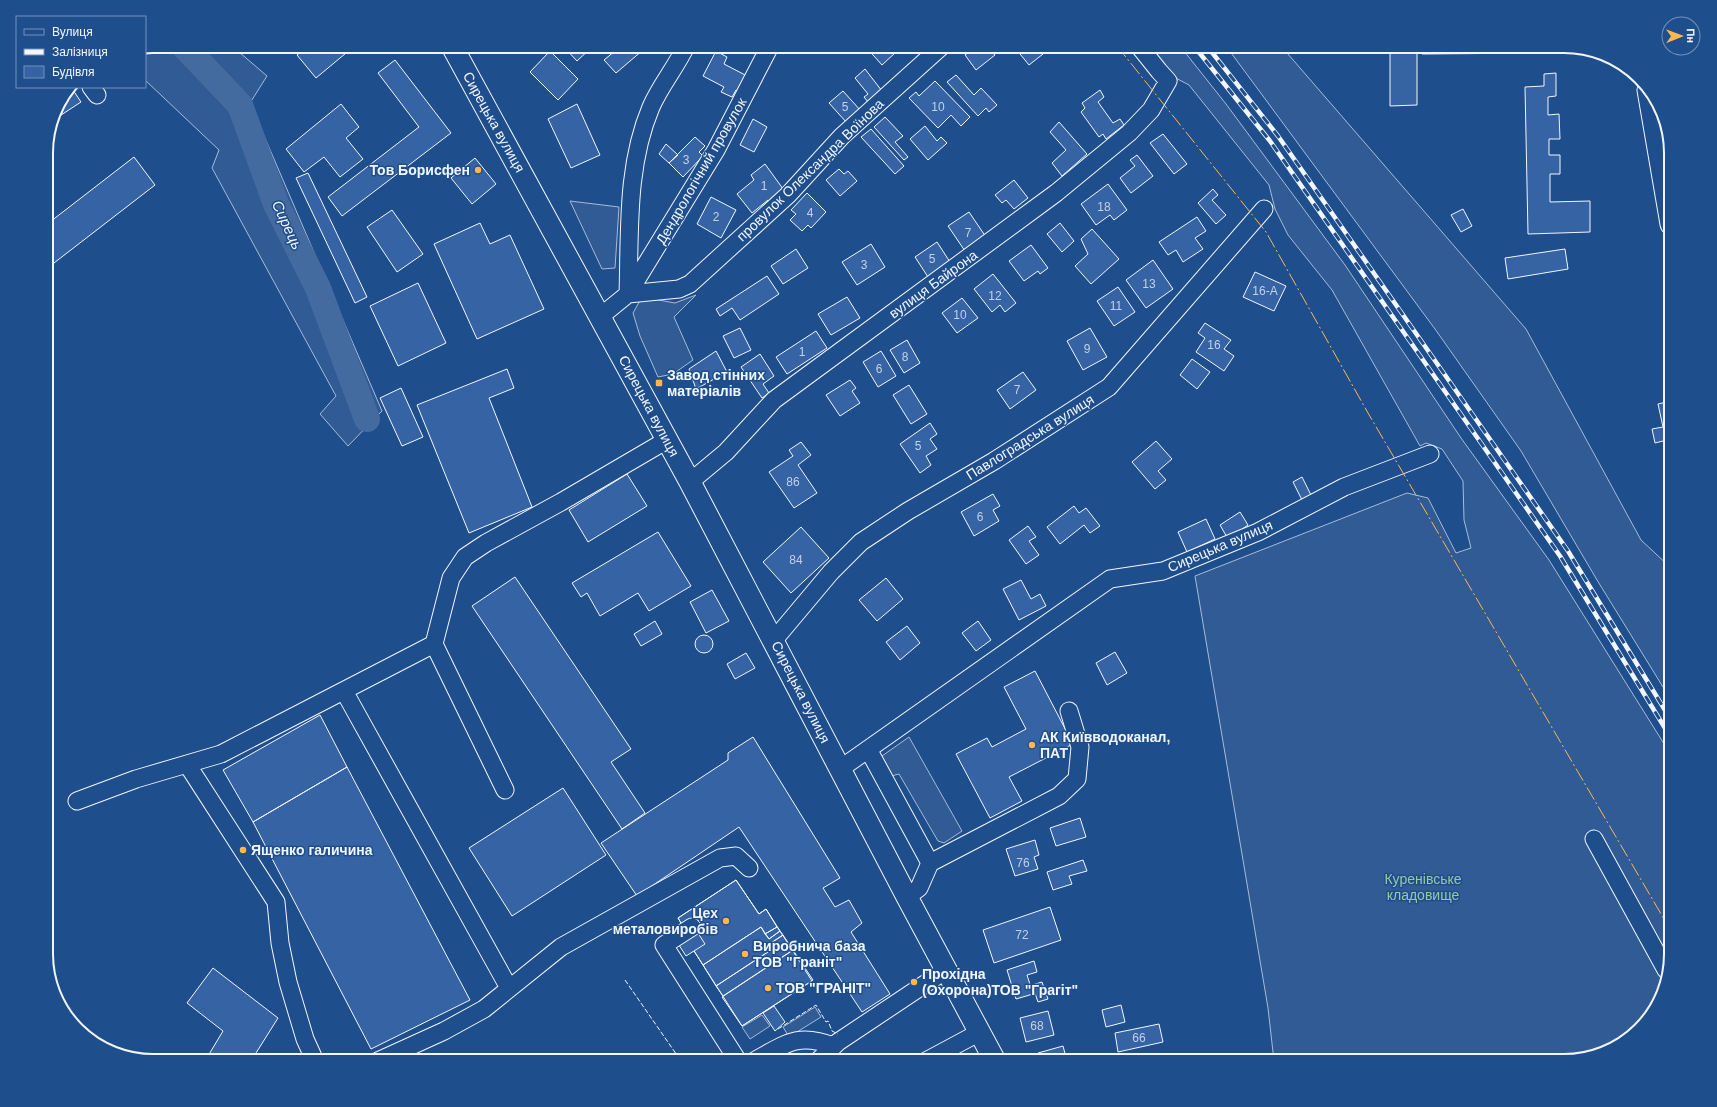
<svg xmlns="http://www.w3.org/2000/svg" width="1717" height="1107" font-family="Arial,sans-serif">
  <rect width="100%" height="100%" fill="#1f4e8c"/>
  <path fill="#305b95" stroke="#a8bbd7" d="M153 46H232L267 76 250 103 382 411 348 446 320 414 336 396 212 168 219 150 145 80V48Z
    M1146 46H1180L1226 104 1345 265 1461 438 1549 560 1671 755V954L1653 1013 1617 1047 1564 1061H1274L1268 1008 1195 576 1407 493 1428 498 1456 553 1471 548 1464 520 1463 481 1442 449 1426 443 1420 446 1332 290 1288 235 1275 209 1269 185 1189 85 1170 75Z
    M1226 46H1281L1526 329 1641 540 1671 568V700L1597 580 1521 451 1435 329Z
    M570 201 619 207 615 268 602 269Z
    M696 295 674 317 693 360 673 374 658 377 640 336 633 313 642 297 675 303Z
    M909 737 962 831 944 843 938 841 899 774 891 776 884 762 882 756Z
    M815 1007 821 1017 789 1037 783 1027Z
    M762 1015 770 1026 750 1039 742 1027Z"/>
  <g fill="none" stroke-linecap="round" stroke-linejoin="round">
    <path stroke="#446ba0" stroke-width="26" d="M184 46 240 105 276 204 318 288 367 419"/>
  </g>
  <path fill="#3563a3" stroke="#f2f6ff" d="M308 46H350L352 48 316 78 297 55Z
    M563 46H593L577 61Z
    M621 46H640L643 50 616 73 604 60Z
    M865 46H891L896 52 882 65Z
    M914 46H928L920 53Z
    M976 46H988L995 55 976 70 965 55Z
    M1020 46H1037L1043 54 1029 65 1020 54 1024 51Z
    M1390 46H1417V105L1390 106Z
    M1422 46H1542L1541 53 1422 54Z
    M550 51 578 79 558 100 530 72Z
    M716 51 727 57 724 64 747 76 739 92 736 90 732 97 721 92 724 87 703 76Z
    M395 60 451 133 342 216 328 197 419 127 378 73Z
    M865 69 882 91 868 102 864 97 868 94 855 78Z
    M1556 73V96L1548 97V115L1559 114 1560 139H1549V155H1560V174H1550V202L1590 201V232L1528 234 1525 87 1544 86V74Z
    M956 75 974 95 981 88 997 105 989 112 986 108 978 116 947 82Z
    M935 81 970 117 961 126 951 115 938 128 909 98 916 92 919 96Z
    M71 87 81 102 55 119 53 117 54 112Z
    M1100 90 1104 97 1098 102 1113 123 1120 119 1124 125 1106 139 1103 134 1099 137 1081 112 1085 108 1082 103Z
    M843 91 861 111 847 123 829 103Z
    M341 104 359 127 346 138 363 159 340 177 324 157 304 172 286 149Z
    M577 104 600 155 571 168 548 119Z
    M885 117 903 136 895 142 908 157 904 160 874 127Z
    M753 119 767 127 754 152 740 145Z
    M1059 122 1087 154 1062 176 1052 163 1066 150 1050 132Z
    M925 126 937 141 941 137 947 143 928 160 910 139Z
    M871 129 904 166 895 174 861 137Z
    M1163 134 1187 164 1174 174 1150 143Z
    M695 137 705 146 699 152 703 156 683 177 669 163Z
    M666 144 678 155 669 163 659 154Z
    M1137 155 1153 176 1131 193 1120 178 1135 166 1130 160Z
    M134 157 155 185 54 263 46 253V225Z
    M475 158 496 184 472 204 451 178Z
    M765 164 786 193 771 204 768 200 752 213 737 194 754 180 751 175Z
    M839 169 844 174 848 171 857 181 840 196 826 180Z
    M308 173 367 297 355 303 296 178Z
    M1014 180 1028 198 1014 209 1006 200 1002 203 995 195Z
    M1108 184 1127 210 1114 220 1110 215 1096 225 1081 204Z
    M1213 189 1218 195 1212 200 1226 215 1216 224 1198 203Z
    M807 193 826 212 811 228 808 225 802 231 790 220 796 214 791 210Z
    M711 197 736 210 721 238 697 224Z
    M1463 209 1472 226 1461 232 1451 215Z
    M392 210 423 254 397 272 367 227Z
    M969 212 988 240 967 254 948 226Z
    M1197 217 1206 231 1195 238 1203 249 1183 262 1176 250 1168 255 1159 242Z
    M480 223 490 244 510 235 544 309 477 339 434 244Z
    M1060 223 1074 241 1062 252 1047 234Z
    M1092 229 1119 259 1091 284 1075 266 1088 254 1081 239Z
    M937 242 950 262 928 277 915 257Z
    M871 244 885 267 857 285 842 262Z
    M1031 245 1048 268 1040 274 1038 271 1024 281 1009 261Z
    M796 249 808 268 783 284 771 266Z
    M1565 249 1568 269 1508 279 1505 258Z
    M1153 260 1173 289 1146 308 1126 280Z
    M1255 272 1286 286 1274 311 1243 297Z
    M993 274 1016 303 1005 312 1000 305 992 312 974 289Z
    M767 276 779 294 740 320 732 308 720 316 716 309Z
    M418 283 446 343 398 366 370 306Z
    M1118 287 1135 312 1114 326 1097 301Z
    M847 297 860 318 831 335 818 314Z
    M962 298 978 318 957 333 942 313Z
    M1205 323 1231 340 1224 349 1234 356 1224 371 1196 352 1205 338 1198 333Z
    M740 328 751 350 734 358 723 336Z
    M1090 328 1107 357 1083 370 1067 341Z
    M816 331 827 348 787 374 776 357Z
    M907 340 920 363 904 373 890 350Z
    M716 351 727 372 696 389 689 369Z
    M881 351 896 376 878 387 863 362Z
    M760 354 774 376 763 384 769 393 762 398 741 367Z
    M1192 359 1210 372 1197 389 1180 375Z
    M507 369 514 388 489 398 532 507 469 533 417 405Z
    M1023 372 1036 390 1010 409 997 390Z
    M850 380 856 388 852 391 860 403 840 416 826 395Z
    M909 385 927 414 911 424 893 395Z
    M401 388 423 437 402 446 380 398Z
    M1671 401V439L1655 443 1652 429 1663 427 1658 404Z
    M930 423 937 434 930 439 937 449 926 456 931 465 920 473 900 444Z
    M1156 441 1172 459 1158 471 1166 480 1155 489 1132 462Z
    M801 442 811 455 798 465 817 493 794 508 769 472 793 456 789 450Z
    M627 474 647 506 588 542 569 510Z
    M1302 477 1311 495 1302 500 1293 482Z
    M993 494 1000 506 993 510 999 521 974 536 961 512Z
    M1074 506 1079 513 1086 508 1100 526 1090 533 1084 525 1060 544 1047 527Z
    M1240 512 1248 525 1228 539 1220 525Z
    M1206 519 1215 539 1187 552 1178 532Z
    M1028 526 1036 537 1029 541 1039 555 1026 564 1009 540Z
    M801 527 829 558 791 593 763 562Z
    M658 532 691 586 649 611 638 593 600 616 587 593 581 597 572 583Z
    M515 577 631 749 611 762 645 813 622 829 472 606Z
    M886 578 903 599 877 621 859 600Z
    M1021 580 1031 599 1040 594 1046 606 1019 620 1003 589Z
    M712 590 729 621 706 633 690 602Z
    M655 621 662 634 641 646 634 634Z
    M978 621 991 640 976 651 962 633Z
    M907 626 920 643 900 660 886 642Z
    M695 644a9 9 0 1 1 18 0a9 9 0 1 1-18 0Z
    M1115 652 1127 673 1107 685 1096 663Z
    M746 653 755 668 735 679 727 664Z
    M1035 671 1073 744 1009 777 1022 801 990 818 956 754 987 738 992 747 1026 729 1004 687Z
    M320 715 347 767 253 822 223 770Z
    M753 737 840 878 823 888 835 907 849 900 862 923 851 932 890 994 862 1012 739 827 637 896 601 843 728 760V753Z
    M347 767 470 1000 371 1049 253 822Z
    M563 788 606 855 512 916 469 848Z
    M1080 818 1086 837 1056 846 1050 828Z
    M1035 840 1039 855 1034 857 1038 869 1015 876 1006 849Z
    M1083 860 1087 871 1069 876 1072 884 1053 890 1047 872Z
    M736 880 759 914 766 909 812 981 742 1026 694 951 686 956 677 942 684 928 678 918Z
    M736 880 759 914 766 909 777 927 765 934 761 927 703 965 694 951 705 944 696 930 684 928 678 918Z
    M1050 907 1061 940 994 963 983 930Z
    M761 927 769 939 780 931 783 935 771 943 774 948 716 986 703 965Z
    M777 927 780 931 769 939 765 934Z
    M783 935 793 950 723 996 716 986 774 948 771 943Z
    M793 950 813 980 742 1026 722 997Z
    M1034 961 1037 972 1027 975 1033 994 1016 999 1007 970Z
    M213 968 278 1018 251 1061H217L208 1056 223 1031 187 1003Z
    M1042 982 1048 999 1038 1002 1032 985Z
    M1121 1005 1125 1022 1106 1027 1102 1010Z
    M774 1006 785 1022 775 1031 763 1013Z
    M1048 1011 1054 1035 1026 1042 1020 1018Z
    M1159 1024 1163 1042 1118 1052 1115 1033Z
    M1063 1046 1067 1061H1041L1038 1053Z
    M495 1055 496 1061H462Z"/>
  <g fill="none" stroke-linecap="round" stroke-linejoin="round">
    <g stroke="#f2f6ff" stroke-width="19">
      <path id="minor" d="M91 87 97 95
        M629 292 716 150 770 46
        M628 294 679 289 690 284 788 195 842 136 942 46
        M601 316 628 294C630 231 626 166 651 107 660 86 676 67 686 46
        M690 482 726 452 774 400 1056 193 1129 133 1151 110 1168 81 1159 71 1139 46
        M774 640 831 572 861 542 908 511 994 461 1109 387 1264 209
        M434 644 505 790
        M344 691 509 988
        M868 749 930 863
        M187 764 276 902 280 943 288 982 305 1039 315 1061
        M840 769 1110 579 1163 571 1258 532 1344 487 1430 454
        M77 801 136 779 221 754 434 644 451 578 465 557 486 543 561 502 667 440
        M1594 839 1666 970
        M907 897 919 888 930 863 1059 796 1077 779 1080 747 1069 711
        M692 927 664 945 738 1061
        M378 1061 444 1031 484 1009 561 947 720 858 736 856 749 868
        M754 1061C785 1044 798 1032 833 1046
        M818 1061 838 1042 946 970
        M926 1061 980 1032"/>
    </g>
    <g stroke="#f2f6ff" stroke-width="23">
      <path id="major" d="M452 46 690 482 907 897 995 1061
        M1648 90 1671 224"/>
    </g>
    <use href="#minor" stroke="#1f4e8c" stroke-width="17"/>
    <use href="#major" stroke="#1f4e8c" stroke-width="21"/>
    <g stroke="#f2f6ff" stroke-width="4.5">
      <path id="rail" d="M1194 46 1270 141 1560 556 1671 738
        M1207 46 1278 136 1568 551 1671 720"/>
    </g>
    <use href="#rail" stroke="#1f4e8c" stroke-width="3" stroke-dasharray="9" stroke-linecap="butt"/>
    <path stroke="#f2f6ff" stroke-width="1" stroke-dasharray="5 2" stroke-linecap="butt" d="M625 980 681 1061
      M778 1029 816 1005 826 1022 828 1021 832 1031 838 1034"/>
    <path stroke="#ffb74d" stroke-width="1" stroke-dasharray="14 3 2 3" stroke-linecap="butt" d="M1117 46 1266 232 1368 413 1671 931"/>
  </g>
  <g fill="#ffb74d" stroke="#1f4e8c" stroke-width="1.5">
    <circle cx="478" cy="170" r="4"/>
    <rect x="655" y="379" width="8" height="8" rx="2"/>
    <circle cx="1032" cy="745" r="4"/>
    <circle cx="243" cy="850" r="4"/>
    <circle cx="726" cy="921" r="4"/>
    <circle cx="745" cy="954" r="4"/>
    <circle cx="914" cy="982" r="4"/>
    <circle cx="768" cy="988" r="4"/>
  </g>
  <g text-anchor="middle" stroke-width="3" stroke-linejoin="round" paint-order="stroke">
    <g font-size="12" fill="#c3d1e8">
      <text x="845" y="111">5</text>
      <text x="938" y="111">10</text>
      <text x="686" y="164">3</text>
      <text x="764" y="190">1</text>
      <text x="1104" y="211">18</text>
      <text x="810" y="217">4</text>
      <text x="716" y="221">2</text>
      <text x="968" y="237">7</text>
      <text x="932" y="263">5</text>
      <text x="864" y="269">3</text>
      <text x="1149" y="288">13</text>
      <text x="1265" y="295">16-А</text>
      <text x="995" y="300">12</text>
      <text x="1116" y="310">11</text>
      <text x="960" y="319">10</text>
      <text x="1214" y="349">16</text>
      <text x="1087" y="353">9</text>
      <text x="802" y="356">1</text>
      <text x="905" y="361">8</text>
      <text x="879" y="373">6</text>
      <text x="1017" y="394">7</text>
      <text x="918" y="450">5</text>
      <text x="793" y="486">86</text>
      <text x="980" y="521">6</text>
      <text x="796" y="564">84</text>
      <text x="1023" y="867">76</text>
      <text x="1022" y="939">72</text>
      <text x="1037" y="1030">68</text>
      <text x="1139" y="1042">66</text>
    </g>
    <g font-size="14" fill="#f2f6ff" stroke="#1f4e8c">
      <text transform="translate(494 122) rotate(61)" y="5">Сирецька вулиця</text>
      <text transform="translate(810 170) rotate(-44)" y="5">провулок Олександра Воїнова</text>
      <text transform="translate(701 171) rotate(-60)" y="5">Дендрологічний провулок</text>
      <text transform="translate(933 284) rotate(-36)" y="5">вулиця Байрона</text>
      <text transform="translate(649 406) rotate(62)" y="5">Сирецька вулиця</text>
      <text transform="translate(1030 437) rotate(-32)" y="5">Павлоградська вулиця</text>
      <text transform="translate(1220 546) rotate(-23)" y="5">Сирецька вулиця</text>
      <text transform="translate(801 692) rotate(63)" y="5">Сирецька вулиця</text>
    </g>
    <g font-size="14" font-weight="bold" fill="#f2f6ff" stroke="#1f4e8c" text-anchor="start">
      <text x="470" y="175" text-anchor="end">Тов Борисфен</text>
      <text x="667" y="380">Завод стінних<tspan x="667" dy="16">матеріалів</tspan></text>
      <text x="1040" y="742">АК Київводоканал,<tspan x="1040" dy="16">ПАТ</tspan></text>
      <text x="251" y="855">Ященко галичина</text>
      <text x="718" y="918" text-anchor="end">Цех<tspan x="718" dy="16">металовиробів</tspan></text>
      <text x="753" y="951">Виробнича база<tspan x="753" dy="16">ТОВ "Граніт"</tspan></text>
      <text x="922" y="979">Прохідна<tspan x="922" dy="16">(Охорона)ТОВ "Грагіт"</tspan></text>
      <text x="776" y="993">ТОВ "ГРАНІТ"</text>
    </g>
    <g font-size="14" fill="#97c8a6" stroke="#1f4e8c">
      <text x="1423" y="884">Куренівське<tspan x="1423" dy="16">кладовище</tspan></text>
    </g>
    <g font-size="15" font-style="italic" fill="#f2f6ff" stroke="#1f4e8c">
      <text transform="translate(287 225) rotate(65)" y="5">Сирець</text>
    </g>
  </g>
  <path d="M0 0H1717V1107H0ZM153 53H1564A100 100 0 0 1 1664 153V954A100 100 0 0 1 1564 1054H153A100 100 0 0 1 53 954V153A100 100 0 0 1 153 53Z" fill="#1f4e8c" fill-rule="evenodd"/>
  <path fill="none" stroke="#f2f6ff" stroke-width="2" d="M153 53H1564A100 100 0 0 1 1664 153V954A100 100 0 0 1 1564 1054H153A100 100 0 0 1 53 954V153A100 100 0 0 1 153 53Z"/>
  <rect x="16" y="16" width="130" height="72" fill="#1f4e8c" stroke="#7391ba"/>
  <rect x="24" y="29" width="20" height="6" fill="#1f4e8c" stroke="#7391ba"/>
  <text x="52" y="36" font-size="12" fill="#f2f6ff">Вулиця</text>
  <rect x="24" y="49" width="20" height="6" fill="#f2f6ff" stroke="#7391ba"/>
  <text x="52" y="56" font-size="12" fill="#f2f6ff">Залізниця</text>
  <rect x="24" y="66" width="20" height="12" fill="#3563a3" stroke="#7391ba"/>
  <text x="52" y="76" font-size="12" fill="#f2f6ff">Будівля</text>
  <g transform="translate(1681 36) rotate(89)"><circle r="19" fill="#1f4e8c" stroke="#7391ba"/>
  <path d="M0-3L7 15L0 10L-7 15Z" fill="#ffb74d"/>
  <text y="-6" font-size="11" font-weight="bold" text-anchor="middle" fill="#f2f6ff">Пн</text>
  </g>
</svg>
